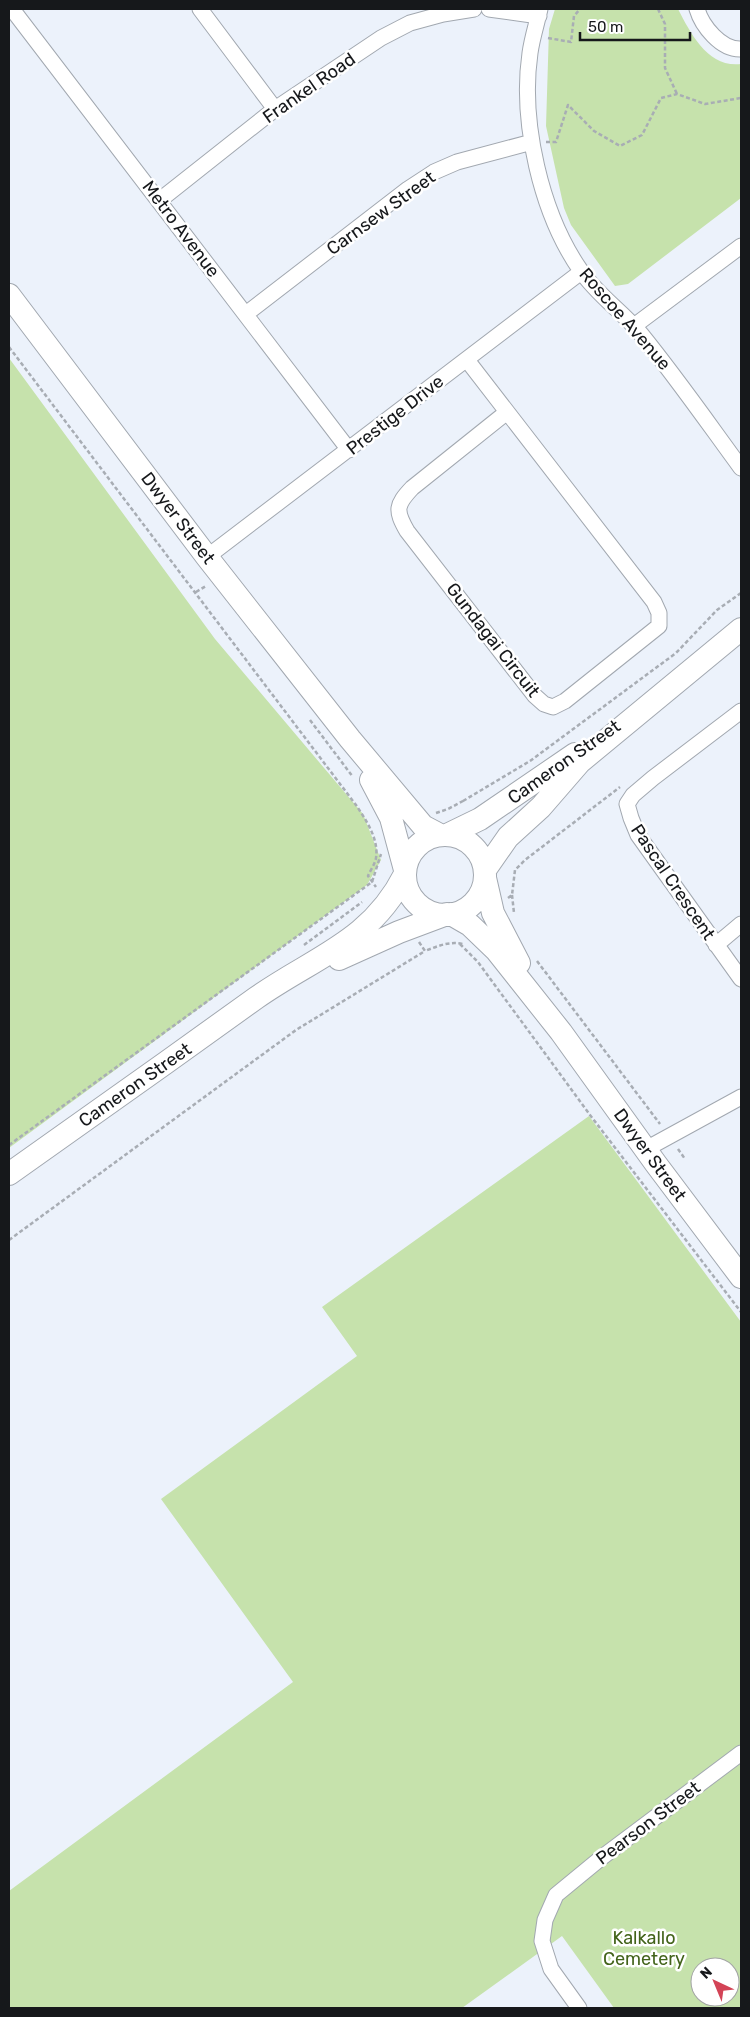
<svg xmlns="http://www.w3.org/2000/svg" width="750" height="2017" font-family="Rubik,sans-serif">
  <rect width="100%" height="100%" fill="#ecf2fb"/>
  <path fill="#c6e2ac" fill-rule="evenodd" d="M555 9H678C691 34 708 68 741 64V198L628 284 615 286 571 225 564 208 546 126 549 29Z
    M9 358 215 639 363 814 381 860 367 885 9 1148Z
    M589 1116 741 1322V2008H614L562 1936 462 2008H9V1891L293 1682 161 1499 357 1356 322 1307ZM700 1967H730V1997H700Z"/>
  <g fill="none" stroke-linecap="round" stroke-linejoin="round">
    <g stroke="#a2a8b0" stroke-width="17">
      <path id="street" d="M12 9 349 450
        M200 9 275 109
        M489 9 539 16
        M540 9C537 23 532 38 530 53 520 122 541 214 581 271 597 295 623 312 641 334 676 377 708 423 741 468
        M697 9C702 26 721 50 741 49
        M160 200 275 109 381 38 410 23 443 14 474 9
        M246 314 408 189 434 172 457 162 532 142
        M634 326 741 246
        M467 360 654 602 659 613V626L565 701 553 707 544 704 535 696 407 531C395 510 396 505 412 488L507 412
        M207 557 581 272
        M741 711 653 778 633 795 627 804 631 818 638 835 741 979
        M716 945 741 924
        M646 1149 741 1097
        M579 2008 551 1969 542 1941 545 1920 556 1895 601 1858 741 1753"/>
    </g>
    <g stroke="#a2a8b0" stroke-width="24">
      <path id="secondary" d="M9 295 207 557 350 739 423 826 440 835
        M371 780 391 818 405 870
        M447 835 480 819 575 754
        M405 875a40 40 0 1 1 80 0a40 40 0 1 1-80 0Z
        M485 870 508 837 541 807 580 762 741 629
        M485 878 493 913 519 963
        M451 914 470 925 496 950 561 1032 656 1164 741 1277
        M339 959 399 932 447 914
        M9 1174C91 1116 174 1057 256 998 314 957 371 942 405 874"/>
    </g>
    <path stroke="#a8adb4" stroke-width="2.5" stroke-dasharray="4 2.5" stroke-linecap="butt" d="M658 9 665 24V68L677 94
      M548 38 571 42 574 16 580 9
      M546 142H556L568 105 594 131 620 146 642 135 661 98 677 94 705 104 741 98
      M9 347 356 805C366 820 379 839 376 858 375 864 370 871 368 876L376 887
      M196 592 206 586
      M310 720 353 777
      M463 801 530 761 676 653 717 610 741 593
      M436 813 448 809 463 801
      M512 895 514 913
      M508 898 512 895 515 870 525 860 620 787
      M419 942 425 951C438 946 449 941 463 944
      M460 944 478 962 590 1115 741 1312
      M304 945 362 902
      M537 961 660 1124
      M9 1145 372 882 381 854
      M678 1149 685 1159
      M9 1240 296 1030 425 951"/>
    <use href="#street" stroke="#fff" stroke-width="15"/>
    <use href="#secondary" stroke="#fff" stroke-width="22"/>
  </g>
  <g text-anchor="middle" stroke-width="5" stroke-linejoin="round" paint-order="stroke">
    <g font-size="18" fill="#16181b" stroke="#fff">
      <text transform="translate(309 88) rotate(-35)" y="6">Frankel Road</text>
      <text transform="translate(381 213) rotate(-36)" y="6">Carnsew Street</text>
      <text transform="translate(181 229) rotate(53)" y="6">Metro Avenue</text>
      <text transform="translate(625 319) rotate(49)" y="6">Roscoe Avenue</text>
      <text transform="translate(395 415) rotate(-38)" y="6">Prestige Drive</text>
      <text transform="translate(178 518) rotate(53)" y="6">Dwyer Street</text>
      <text transform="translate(493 640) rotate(52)" y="6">Gundagai Circuit</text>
      <text transform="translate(564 762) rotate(-35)" y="6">Cameron Street</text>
      <text transform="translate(673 882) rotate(56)" y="6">Pascal Crescent</text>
      <text transform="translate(135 1085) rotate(-35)" y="6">Cameron Street</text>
      <text transform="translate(650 1155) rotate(54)" y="6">Dwyer Street</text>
      <text transform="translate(648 1823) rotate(-37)" y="6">Pearson Street</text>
    </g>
    <g font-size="18" fill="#42631a" stroke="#fff">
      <text x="644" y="1944">Kalkallo<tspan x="644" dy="21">Cemetery</tspan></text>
    </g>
  </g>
  <rect width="750" height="2017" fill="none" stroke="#16181b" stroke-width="20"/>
  <g transform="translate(715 1982) rotate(316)"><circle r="24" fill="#ffffff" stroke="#a2a3a4"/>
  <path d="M0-4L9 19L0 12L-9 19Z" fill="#d34356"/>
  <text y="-8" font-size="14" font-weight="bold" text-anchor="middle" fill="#16181b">N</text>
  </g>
  <path d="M580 32v8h110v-8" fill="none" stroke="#16181b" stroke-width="2.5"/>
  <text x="588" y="32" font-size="15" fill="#16181b" stroke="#ffffff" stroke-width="4" paint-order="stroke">50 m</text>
</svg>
